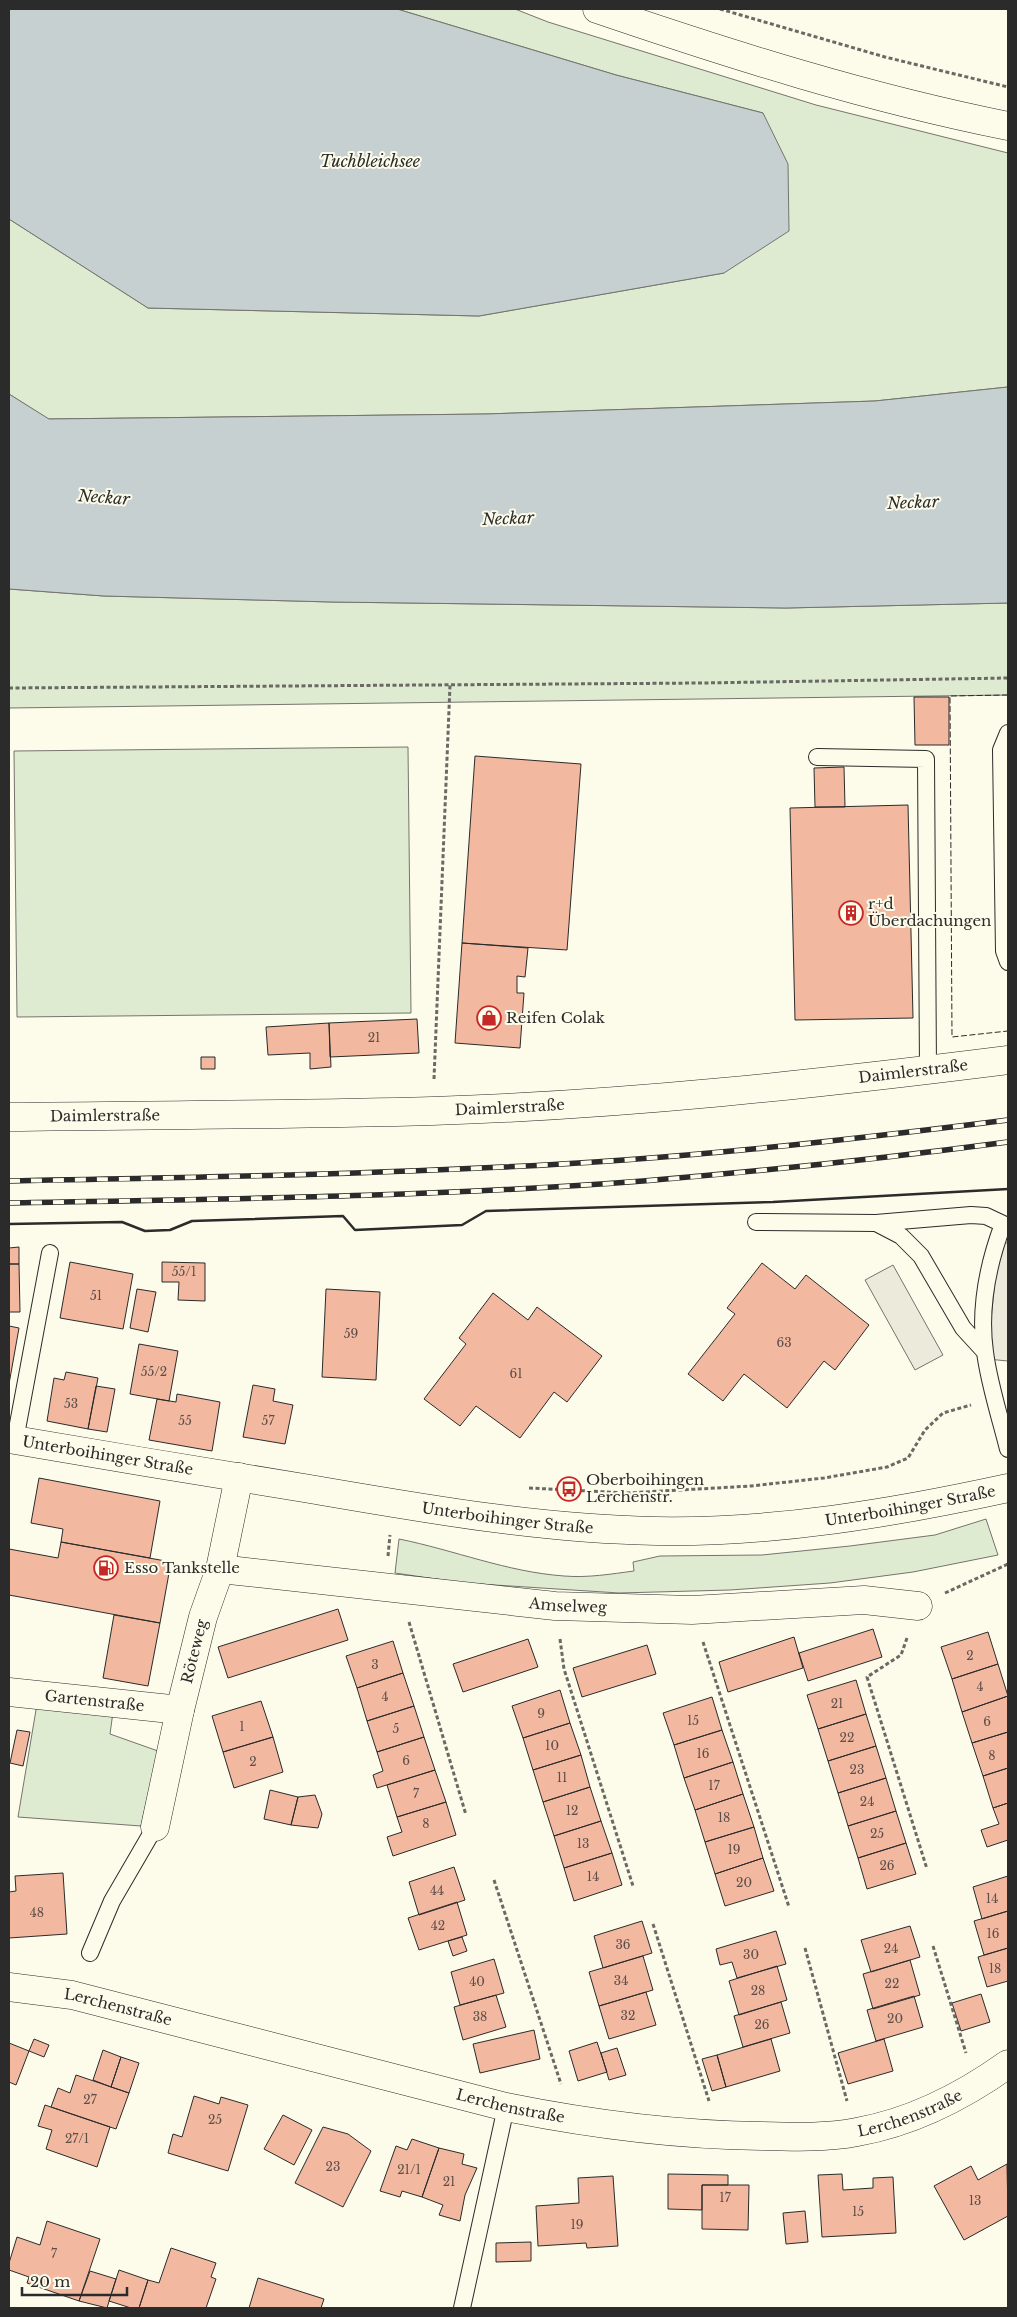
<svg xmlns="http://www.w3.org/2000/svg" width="1017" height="2317" font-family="'Libre Baskerville',serif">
  <rect width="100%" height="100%" fill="#fdfbea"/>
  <path fill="#deebd1" stroke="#74746e" d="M397 9H515L548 22 816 105 1008 153V387L875 401 486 414 48 419 9 394V219L148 308 479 316 724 273 763 113 616 75Z
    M9 589 104 596 332 602 786 608 1008 603V695L9 708Z
    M408 747 411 1013 17 1017 14 751Z
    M986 1519 998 1555 913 1572 830 1583 730 1590 619 1593 464 1583 395 1573 399 1539C454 1550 507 1572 564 1576 588 1578 611 1574 634 1571L633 1562 660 1556 762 1555 850 1546 935 1535Z
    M37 1704 113 1712 110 1734 158 1751 141 1826 18 1817Z"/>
  <path fill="#eceadb" stroke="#74746e" d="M999 1242 1008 1243V1361L987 1359Z
    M893 1265 943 1355 915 1370 865 1280Z"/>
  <path fill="#c7d0d0" stroke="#74746e" d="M9 9H397L616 75 763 113 788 164 789 231 724 273 479 316 148 308 9 219Z
    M1008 387V603L786 608 332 602 104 596 9 589V394L49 419 486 414 875 401Z"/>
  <path fill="#f2b8a0" stroke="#2b2b2b" d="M914 697H949V745H915Z
    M475 756 581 764 567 950 462 943Z
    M844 767 845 807H815L814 768Z
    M908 805 913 1018 795 1020 790 808Z
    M462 943 528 948 525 977 517 976V993H524L520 1048 455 1043Z
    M417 1019 419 1053 330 1057 329 1023Z
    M329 1023 331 1067 310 1069V1053L268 1055 266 1027Z
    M201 1057H215V1069H201Z
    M19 1247V1264H9V1248Z
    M70 1262 133 1274 123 1329 60 1318Z
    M162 1262 205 1263V1301L178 1300 179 1282H162Z
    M762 1263 795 1289 806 1275 869 1325 835 1370 824 1361 787 1408 744 1374 723 1401 688 1374 735 1314 727 1308Z
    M9 1264H19L20 1312H9Z
    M137 1289 156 1292 148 1332 130 1328Z
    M326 1289 380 1292 376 1380 322 1377Z
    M493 1293 528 1320 537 1307 602 1356 567 1402 554 1392 520 1438 476 1406 460 1426 424 1399 466 1344 459 1338Z
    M9 1326 19 1328 9 1384Z
    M139 1344 178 1351 169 1401 130 1394Z
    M66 1372 98 1378 88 1429 47 1421 54 1378 64 1380Z
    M253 1385 275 1389 273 1401 293 1405 285 1444 243 1437Z
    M96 1386 115 1389 107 1432 88 1429Z
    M177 1394 220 1402 212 1451 149 1440 157 1399 176 1402Z
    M39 1478 160 1501 150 1558 61 1542 63 1529 31 1523Z
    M61 1542 171 1562 160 1623 9 1595V1549L58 1558Z
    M338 1609 348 1640 228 1678 218 1647Z
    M114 1615 160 1623 148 1686 103 1678Z
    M873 1629 882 1657 808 1681 799 1653Z
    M988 1632 998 1664 952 1679 941 1647Z
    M794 1637 803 1668 728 1692 719 1662Z
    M528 1639 538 1667 463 1692 453 1664Z
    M393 1641 403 1673 357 1688 346 1656Z
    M647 1645 656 1674 582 1697 573 1668Z
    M998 1664 1008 1696 962 1712 952 1679Z
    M403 1673 414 1706 367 1721 357 1688Z
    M856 1680 866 1714 818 1729 807 1695Z
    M560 1690 570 1723 523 1738 512 1706Z
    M1008 1696V1732L972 1743 962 1712Z
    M712 1697 722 1730 674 1745 663 1713Z
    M261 1701 273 1737 223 1752 212 1716Z
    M414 1706 424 1737 377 1752 367 1721Z
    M866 1714 876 1746 828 1761 818 1729Z
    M570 1723 581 1755 533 1770 523 1738Z
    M17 1730 30 1732 23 1766 10 1763Z
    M722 1730 733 1762 684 1778 674 1745Z
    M1008 1732V1768L983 1776 972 1743Z
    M273 1737 283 1772 234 1788 223 1752Z
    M424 1737 435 1770 377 1788 373 1775 383 1771 377 1752Z
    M876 1746 886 1778 838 1793 828 1761Z
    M581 1755 590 1787 543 1802 533 1770Z
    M733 1762 743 1794 695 1810 684 1778Z
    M1008 1768V1803L993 1808 983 1776Z
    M435 1770 446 1802 397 1817 387 1785Z
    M886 1778 896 1811 848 1826 838 1793Z
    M590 1787 601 1821 554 1836 543 1802Z
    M270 1790 298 1797 291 1825 264 1819Z
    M743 1794 754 1827 705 1842 695 1810Z
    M315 1795 322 1814 318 1828 291 1825 298 1797Z
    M446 1802 456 1835 393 1856 387 1837 402 1832 397 1817Z
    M1008 1803V1840L987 1847 981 1830 999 1824 993 1808Z
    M896 1811 906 1843 858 1858 848 1826Z
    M601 1821 612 1853 564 1868 554 1836Z
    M754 1827 763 1858 715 1874 705 1842Z
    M906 1843 916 1874 867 1889 858 1858Z
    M612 1853 622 1885 574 1901 564 1868Z
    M763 1858 774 1891 725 1906 715 1874Z
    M454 1867 465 1900 419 1915 409 1882Z
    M63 1873 67 1934 9 1938V1892L16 1891 15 1876Z
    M1008 1876V1911L982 1919 973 1887Z
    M457 1902 467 1935 419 1950 408 1918Z
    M1008 1911V1948L984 1955 974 1921Z
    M642 1921 652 1953 603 1968 594 1936Z
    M910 1926 920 1957 871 1972 861 1940Z
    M776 1931 786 1964 737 1978 732 1962 720 1965 716 1949Z
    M462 1937 467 1951 453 1956 448 1941Z
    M1008 1948V1981L987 1987 978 1957Z
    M643 1956 653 1990 599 2006 589 1972Z
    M494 1959 504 1993 460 2005 451 1972Z
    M910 1960 920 1995 873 2009 863 1974Z
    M777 1966 787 2000 739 2015 729 1981Z
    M646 1992 656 2025 609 2039 599 2006Z
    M981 1994 990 2022 961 2031 952 2003Z
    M496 1995 506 2027 463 2040 454 2007Z
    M914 1996 923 2027 876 2041 867 2010Z
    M781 2002 790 2033 743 2047 734 2016Z
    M534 2030 540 2059 480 2073 473 2044Z
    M34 2039 49 2045 44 2057 29 2051Z
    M771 2039 780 2071 726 2087 717 2055Z
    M884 2039 893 2071 848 2084 838 2053Z
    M597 2042 607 2072 578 2081 569 2051Z
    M9 2043 29 2051 16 2085 9 2082Z
    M617 2048 626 2075 609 2080 601 2053Z
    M103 2050 121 2057 111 2087 93 2080Z
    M717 2055 726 2087 712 2091 702 2059Z
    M121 2057 139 2063 129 2093 111 2087Z
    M76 2075 129 2093 116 2129 51 2107 58 2088 70 2093Z
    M194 2096 219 2104 221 2097 248 2105 228 2171 168 2153 173 2134 182 2137Z
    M45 2105 110 2127 97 2167 46 2149 52 2130 38 2126Z
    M283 2115 312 2130 294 2165 264 2149Z
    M323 2127 348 2134 371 2151 343 2207 295 2183Z
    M412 2139 439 2148 422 2197 402 2191 400 2197 380 2191 396 2146 407 2150Z
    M439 2148 464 2154 462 2164 477 2168 465 2195 460 2221 439 2215 443 2205 422 2197Z
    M1007 2164 1008 2216 964 2240 934 2186 971 2166 978 2180Z
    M668 2174 728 2175V2185H702V2210L668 2209Z
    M842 2174 843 2190 873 2188V2178L893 2177 896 2233 822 2237 818 2175Z
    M613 2176 618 2246 587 2248 586 2243 538 2246 536 2206 579 2203 578 2178Z
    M702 2185H749L748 2230 702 2229Z
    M805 2211 808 2242 786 2244 783 2213Z
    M47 2221 100 2239 79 2301 27 2283 29 2277 9 2270V2263L17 2237 40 2245Z
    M531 2242V2261L496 2262V2243Z
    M171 2248 216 2263 211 2277 216 2279 206 2308H139L148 2280 159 2283Z
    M119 2270 148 2280 139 2308H131L109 2301Z
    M90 2271 116 2279 107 2308 79 2301Z
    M258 2278 324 2299 321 2308H249Z"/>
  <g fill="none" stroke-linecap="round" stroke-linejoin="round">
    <g stroke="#2b2b2b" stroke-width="18">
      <path id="service" d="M1008 733 1001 750 1004 951 1008 962
        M817 757 926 759 928 1070
        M756 1222 876 1223 971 1215 986 1216 1003 1224C988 1264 979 1309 985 1352 989 1384 1000 1417 1008 1449
        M876 1223 901 1236 921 1256 963 1328 985 1352
        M15 1440 50 1253
        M90 1953 112 1901 155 1827
        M462 2308 506 2107"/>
    </g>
    <g stroke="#2b2b2b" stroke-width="29">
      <g id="minor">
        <path id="s1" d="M9 1439C107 1456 206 1472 304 1488 421 1508 538 1529 656 1531 775 1533 893 1513 1008 1488"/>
        <path id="s2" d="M220 1569 555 1606 692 1610 864 1600 918 1606"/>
        <path id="s3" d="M9 1692 180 1710"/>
        <path id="s4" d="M155 1827 180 1710 203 1617 220 1569 239 1477"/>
        <path id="s5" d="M9 1987 72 1995 506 2107C590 2124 677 2135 762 2136 793 2137 827 2138 857 2132 913 2122 962 2097 1008 2064"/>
      </g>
    </g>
    <g stroke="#2b2b2b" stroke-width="29">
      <path id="tertiary" d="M597 9C732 55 868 98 1008 126"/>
    </g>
    <g stroke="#2b2b2b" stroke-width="29">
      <g id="secondary">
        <path id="s6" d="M9 1117C150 1115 291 1115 432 1111 624 1105 817 1084 1008 1060"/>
      </g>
    </g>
    <path stroke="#6a6964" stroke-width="3" stroke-dasharray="4 2.5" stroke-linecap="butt" d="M720 9 885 57 1008 87
      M9 688 702 683 1008 678
      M434 1079 450 685
      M529 1488 627 1493 751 1486 824 1478 887 1467 908 1458 925 1430 943 1413 971 1405
      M388 1556 390 1535
      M945 1593 1008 1564
      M409 1622 466 1815
      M907 1638 901 1655 867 1677 927 1869
      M560 1639 564 1669 633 1886
      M703 1642 789 1907
      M494 1880 561 2084
      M653 1924 709 2101
      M933 1946 966 2053
      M805 1948 847 2101"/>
    <use href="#service" stroke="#fdfbea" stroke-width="16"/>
    <use href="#minor" stroke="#fdfbea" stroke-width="28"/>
    <use href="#tertiary" stroke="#fdfbea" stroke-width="28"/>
    <use href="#secondary" stroke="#fdfbea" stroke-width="28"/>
    <g stroke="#2b2b2b" stroke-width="5.5">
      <path id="rail" d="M9 1181C173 1178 338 1175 502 1167 671 1160 840 1141 1008 1120
        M9 1203C220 1199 432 1197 643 1181 765 1171 887 1158 1008 1142"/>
    </g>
    <use href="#rail" stroke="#fdfbea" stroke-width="4" stroke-dasharray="11" stroke-linecap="butt"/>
    <path stroke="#2b2b2b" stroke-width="1" stroke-dasharray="6 2.5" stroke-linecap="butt" d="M1008 695 950 696 952 1037 1008 1031"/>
    <path stroke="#2b2b2b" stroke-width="2.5" d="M9 1224 122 1222 145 1231 170 1230 192 1221 343 1216 355 1230 462 1225 486 1211 773 1202 1008 1189"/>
  </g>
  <defs>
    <g id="building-ring" transform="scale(1.25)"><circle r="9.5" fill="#fdfbea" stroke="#c62828" stroke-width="1.5"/><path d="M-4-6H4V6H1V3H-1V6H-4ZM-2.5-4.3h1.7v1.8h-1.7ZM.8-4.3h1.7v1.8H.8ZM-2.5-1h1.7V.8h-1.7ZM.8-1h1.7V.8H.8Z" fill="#c62828"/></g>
    <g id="shop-ring" transform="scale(1.25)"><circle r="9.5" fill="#fdfbea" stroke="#c62828" stroke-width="1.5"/><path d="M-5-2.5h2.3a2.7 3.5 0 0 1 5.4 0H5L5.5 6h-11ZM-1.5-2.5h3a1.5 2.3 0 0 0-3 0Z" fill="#c62828"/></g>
    <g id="bus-ring" transform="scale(1.25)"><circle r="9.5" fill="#fdfbea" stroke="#c62828" stroke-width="1.5"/><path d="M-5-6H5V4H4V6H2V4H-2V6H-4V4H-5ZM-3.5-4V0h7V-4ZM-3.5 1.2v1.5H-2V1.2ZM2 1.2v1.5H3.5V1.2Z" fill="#c62828"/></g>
    <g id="fuel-ring" transform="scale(1.25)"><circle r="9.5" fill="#fdfbea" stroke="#c62828" stroke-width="1.5"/><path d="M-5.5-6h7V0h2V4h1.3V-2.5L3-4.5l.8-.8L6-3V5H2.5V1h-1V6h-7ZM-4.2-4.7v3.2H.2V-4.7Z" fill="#c62828"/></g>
  </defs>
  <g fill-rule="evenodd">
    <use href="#building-ring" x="851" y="913"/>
    <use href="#shop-ring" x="489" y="1018"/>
    <use href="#bus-ring" x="569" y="1489"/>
    <use href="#fuel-ring" x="106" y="1568"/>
  </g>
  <g text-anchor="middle" stroke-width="4" stroke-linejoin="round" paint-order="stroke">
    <g font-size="12" fill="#5d4e48">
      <text x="374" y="1042">21</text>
      <text x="184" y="1276">55/1</text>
      <text x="96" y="1300">51</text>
      <text x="351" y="1338">59</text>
      <text x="784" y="1347">63</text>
      <text x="154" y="1376">55/2</text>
      <text x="516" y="1378">61</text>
      <text x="71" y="1408">53</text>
      <text x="185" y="1425">55</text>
      <text x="268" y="1425">57</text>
      <text x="970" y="1660">2</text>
      <text x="375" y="1669">3</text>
      <text x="980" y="1691">4</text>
      <text x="385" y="1701">4</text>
      <text x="837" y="1708">21</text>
      <text x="541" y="1718">9</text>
      <text x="693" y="1725">15</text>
      <text x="987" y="1726">6</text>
      <text x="242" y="1731">1</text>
      <text x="396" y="1733">5</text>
      <text x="847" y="1742">22</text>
      <text x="552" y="1750">10</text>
      <text x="703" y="1758">16</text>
      <text x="992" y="1760">8</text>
      <text x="406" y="1765">6</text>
      <text x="253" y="1766">2</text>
      <text x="857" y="1774">23</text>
      <text x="562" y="1782">11</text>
      <text x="714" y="1790">17</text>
      <text x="416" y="1798">7</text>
      <text x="867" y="1806">24</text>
      <text x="572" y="1815">12</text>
      <text x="724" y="1822">18</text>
      <text x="426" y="1828">8</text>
      <text x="877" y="1838">25</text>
      <text x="583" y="1848">13</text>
      <text x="734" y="1854">19</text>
      <text x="887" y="1870">26</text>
      <text x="593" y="1881">14</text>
      <text x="744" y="1887">20</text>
      <text x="437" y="1895">44</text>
      <text x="992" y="1903">14</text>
      <text x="37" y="1917">48</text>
      <text x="438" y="1930">42</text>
      <text x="993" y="1938">16</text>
      <text x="623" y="1949">36</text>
      <text x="891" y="1953">24</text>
      <text x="751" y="1959">30</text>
      <text x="995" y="1973">18</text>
      <text x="621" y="1985">34</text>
      <text x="477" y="1986">40</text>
      <text x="892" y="1988">22</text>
      <text x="758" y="1995">28</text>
      <text x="628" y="2020">32</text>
      <text x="480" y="2021">38</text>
      <text x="895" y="2023">20</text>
      <text x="762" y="2029">26</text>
      <text x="90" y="2104">27</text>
      <text x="215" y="2124">25</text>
      <text x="77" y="2143">27/1</text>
      <text x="333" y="2171">23</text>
      <text x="409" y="2174">21/1</text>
      <text x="449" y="2186">21</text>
      <text x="725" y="2202">17</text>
      <text x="975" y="2205">13</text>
      <text x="858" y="2216">15</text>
      <text x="577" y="2229">19</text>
      <text x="54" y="2258">7</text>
    </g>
    <g font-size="15" fill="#2b2b2b" stroke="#fdfbea" text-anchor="start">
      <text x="868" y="909">r+d<tspan x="868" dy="17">Überdachungen</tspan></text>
      <text x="506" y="1023">Reifen Colak</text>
      <text x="586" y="1485">Oberboihingen<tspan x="586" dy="17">Lerchenstr.</tspan></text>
      <text x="124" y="1573">Esso Tankstelle</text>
    </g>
    <g font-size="15" fill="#2b2b2b" stroke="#fdfbea">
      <text dy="5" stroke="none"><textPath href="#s6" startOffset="906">Daimlerstraße</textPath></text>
      <text dy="5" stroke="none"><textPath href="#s6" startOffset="501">Daimlerstraße</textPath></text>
      <text dy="5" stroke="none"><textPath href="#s6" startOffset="96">Daimlerstraße</textPath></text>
      <text dy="5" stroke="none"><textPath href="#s1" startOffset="100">Unterboihinger Straße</textPath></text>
      <text dy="5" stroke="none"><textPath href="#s1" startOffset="910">Unterboihinger Straße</textPath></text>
      <text dy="5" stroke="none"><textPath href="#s1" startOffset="505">Unterboihinger Straße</textPath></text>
      <text dy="5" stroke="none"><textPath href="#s2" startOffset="350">Amselweg</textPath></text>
      <text dy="5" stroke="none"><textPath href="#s4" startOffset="180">Röteweg</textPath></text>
      <text dy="5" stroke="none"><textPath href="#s3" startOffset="86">Gartenstraße</textPath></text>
      <text dy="5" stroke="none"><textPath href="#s5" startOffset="111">Lerchenstraße</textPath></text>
      <text dy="5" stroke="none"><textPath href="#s5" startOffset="516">Lerchenstraße</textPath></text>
      <text dy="5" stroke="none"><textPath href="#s5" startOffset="921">Lerchenstraße</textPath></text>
    </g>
    <g font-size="16" font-style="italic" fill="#2b2b2b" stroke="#fdfbea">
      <text x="370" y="167">Tuchbleichsee</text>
      <text transform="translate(104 497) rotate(4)" y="6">Neckar</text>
      <text transform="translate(913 502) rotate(-2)" y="6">Neckar</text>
      <text transform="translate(508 518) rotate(-2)" y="6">Neckar</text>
    </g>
  </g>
  <rect width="1017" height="2317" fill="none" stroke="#2b2b2b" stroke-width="20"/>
  <path d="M22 2287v8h105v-8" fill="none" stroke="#2b2b2b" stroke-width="2.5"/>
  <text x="30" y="2287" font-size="15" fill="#2b2b2b" stroke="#fdfbea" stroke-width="4" paint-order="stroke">20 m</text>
</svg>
